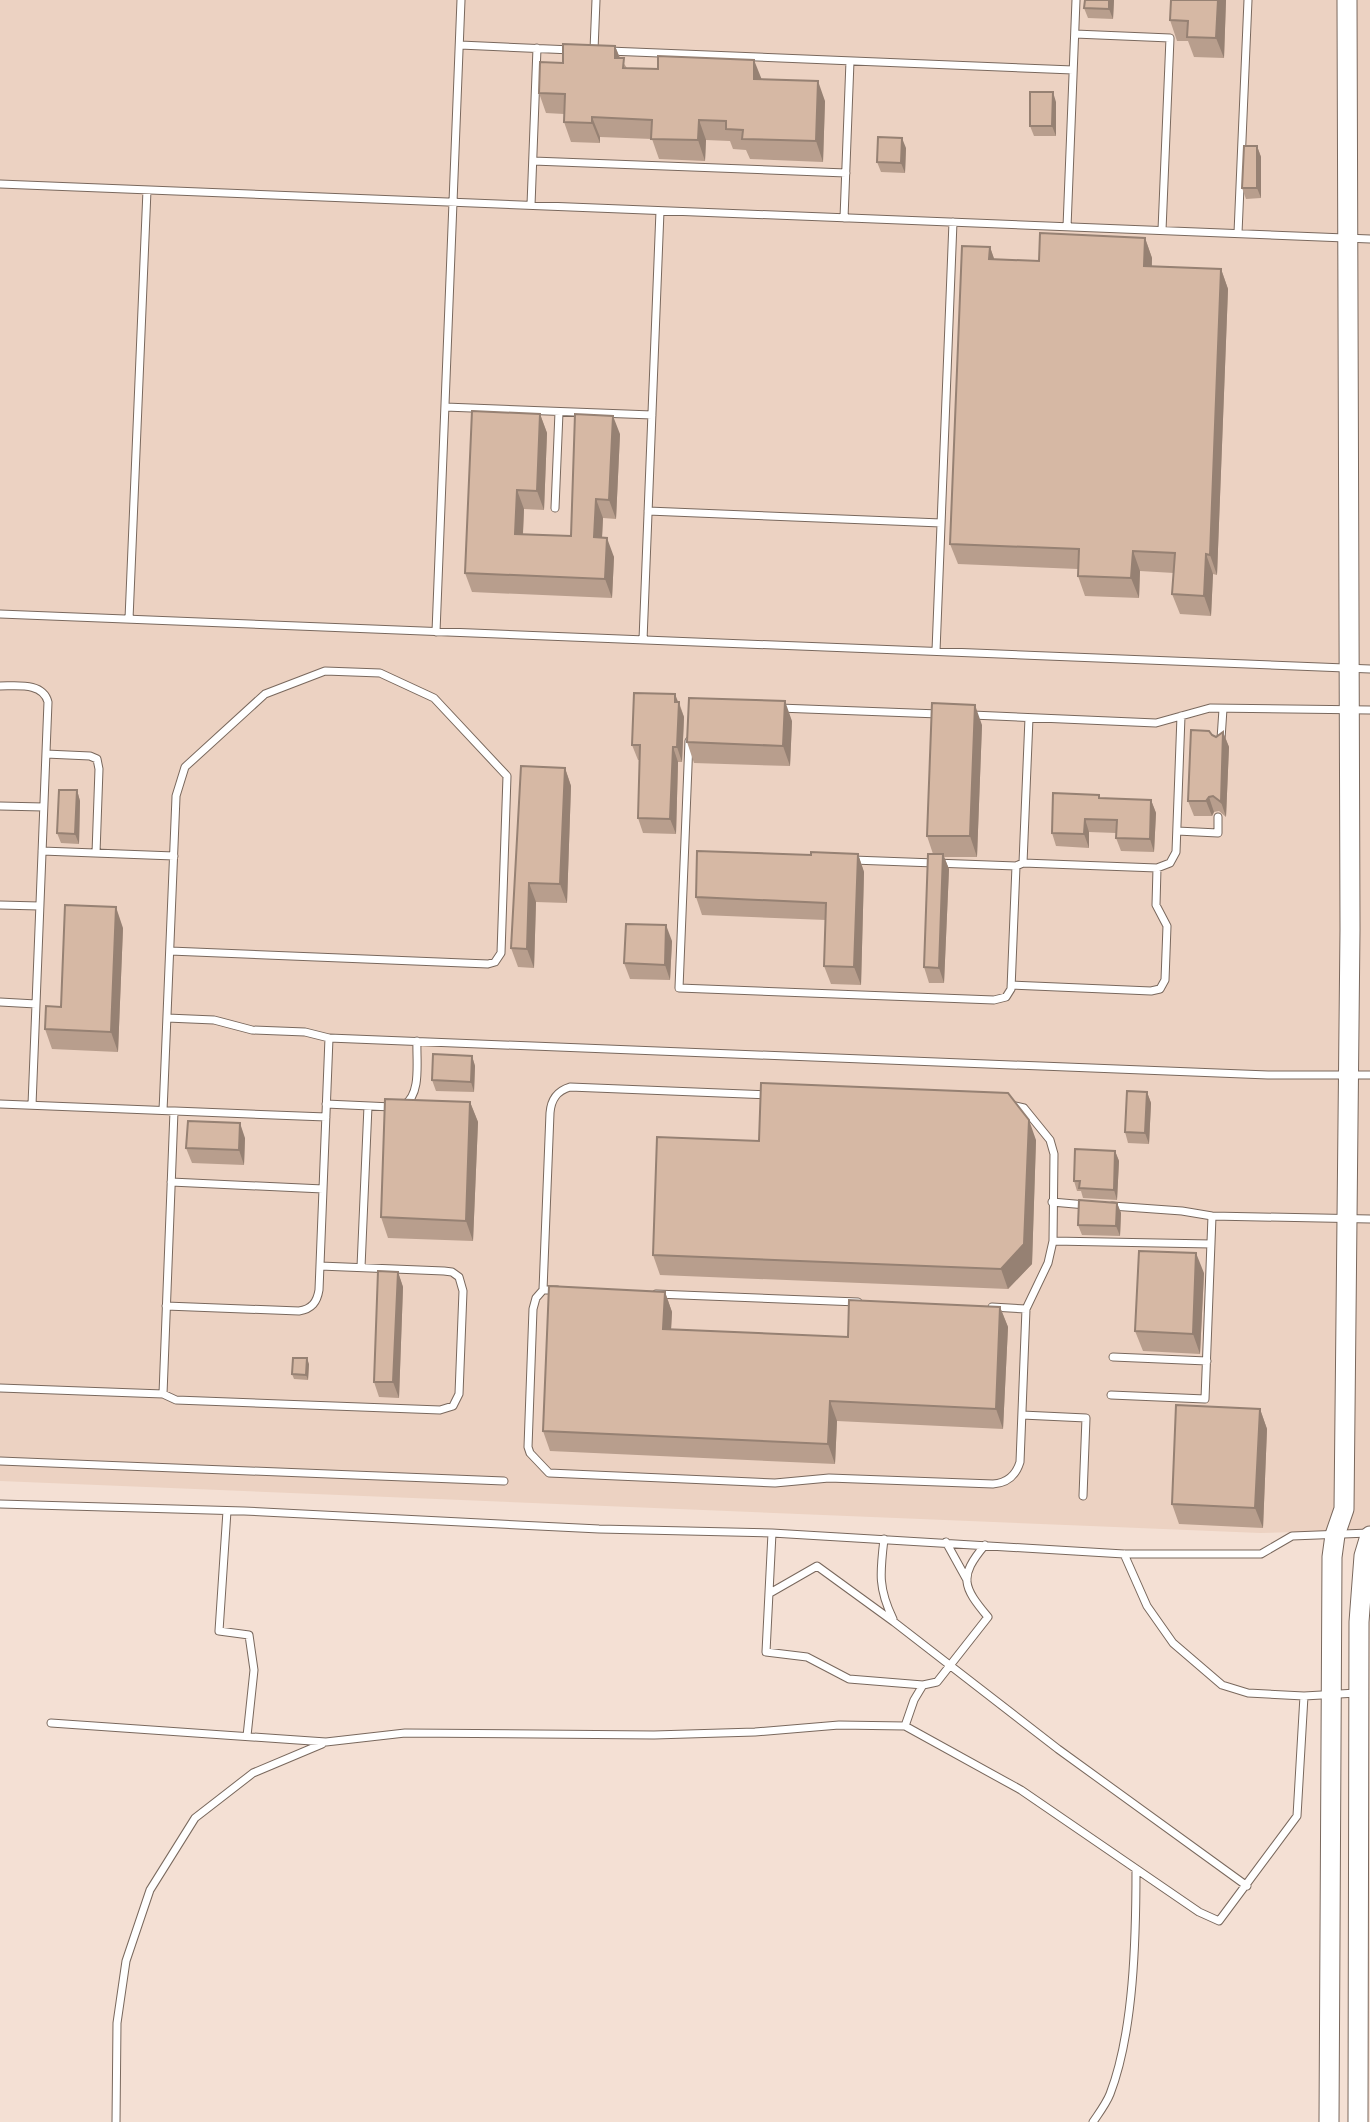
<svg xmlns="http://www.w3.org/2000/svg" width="1370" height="2122" font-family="Bitter,serif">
  <rect width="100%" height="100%" fill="#f4e0d4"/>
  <path fill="#ecd2c2" d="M0 0H1370V1530L1260 1533 0 1481Z"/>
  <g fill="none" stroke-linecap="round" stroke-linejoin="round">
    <g stroke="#79685d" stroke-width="9">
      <path id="lane" d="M1075 34 1170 38 1162 230
        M460 45 572 50
        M594 50 596 0
        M609 51 1073 70
        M533 161 846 173
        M0 184 1370 239
        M531 205 537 48
        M844 218 850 61
        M1067 227 1076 0
        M1238 233 1248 0
        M445 407 652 415
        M555 508 559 412
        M648 511 941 523
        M0 614 1370 669
        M129 619 147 190
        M436 632 461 0
        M643 640 660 211
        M936 651 953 222
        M0 686C17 686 43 682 48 702L32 1105
        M779 708 939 714
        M972 715 1156 723 1210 708 1370 710
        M1221 739 1223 709
        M689 741 679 988 994 1000 1006 997 1011 989 1016 866 1023 863 1029 718
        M46 754 90 756 97 759 99 769 96 853
        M0 806 43 807
        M1177 831 1218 833V817
        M42 851 174 856
        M853 860 1016 866
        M1023 863 1157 868 1170 863 1176 852 1181 716
        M0 905 39 906
        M1012 985 1151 991 1160 989 1165 980 1167 926 1156 905 1157 868
        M0 1002 36 1004
        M167 1018 214 1020 252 1030 305 1032 329 1038
        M0 1104 326 1117
        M326 1104 392 1107
        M404 1105C422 1094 416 1060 417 1041
        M163 1110C168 1006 172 902 176 797V796L185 767 265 694 325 671 380 673 434 698 507 776 501 953 495 962 488 964 170 951
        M171 1182 323 1189
        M1052 1202 1086 1205
        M1112 1206 1182 1211 1212 1216 1370 1219
        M1053 1241 1211 1244
        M361 1267 368 1106
        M543 1290 536 1298 533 1309 528 1447 530 1453 549 1473 775 1483 829 1478 993 1484C1008 1483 1016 1475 1020 1462L1026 1309 1048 1263 1053 1241 1054 1154 1050 1140 1024 1108 1007 1104
        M557 1290H543L550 1113C551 1099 557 1091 570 1087L768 1095
        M656 1294 858 1302
        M166 1306 299 1311C312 1309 317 1302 319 1290L329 1038 1268 1075H1370
        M992 1307 1026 1309
        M1113 1357 1207 1361
        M0 1388 163 1394 176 1400 440 1410 453 1406 459 1394 463 1291 459 1277 452 1272 444 1271 320 1266
        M163 1394 174 1111
        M1111 1395 1205 1399 1212 1216
        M1022 1415 1086 1418 1083 1496
        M0 1461 504 1481
        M0 1504 244 1511 599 1529 772 1533 1124 1554H1261L1292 1536 1369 1533
        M227 1511 219 1631 249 1635 254 1670 247 1736
        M772 1533 766 1652 807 1657 849 1679 923 1685
        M884 1539C880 1573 878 1588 893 1619
        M946 1542 967 1580
        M1124 1554 1147 1606 1173 1643 1222 1685 1248 1693 1304 1696 1357 1693
        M770 1593 817 1566 894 1622 1058 1749 1247 1886
        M51 1723 326 1742 405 1733 654 1735 755 1732 839 1725 905 1726 1021 1790 1199 1912 1219 1921 1297 1816 1304 1696
        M905 1726 914 1700 923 1685 937 1682 988 1617C963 1587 958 1577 985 1545
        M116 2122 117 2023 126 1961 150 1890 195 1818 253 1773 322 1744
        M1093 2122C1099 2113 1106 2104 1110 2094 1134 2032 1136 1937 1136 1870"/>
    </g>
    <g stroke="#79685d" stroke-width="21">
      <path id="secondary" d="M1329 2122 1332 1557 1335 1535 1344 1509 1350 929 1347 0
        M1358 2122 1359 1622 1364 1556 1370 1536"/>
    </g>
    <use href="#lane" stroke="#fff" stroke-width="7"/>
    <use href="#secondary" stroke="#fff" stroke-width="19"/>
  </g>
  <path fill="#b89e8d" d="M1114 0 1113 19 1088 18 1084 8Z
    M1171 0H1226L1224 58 1194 57 1188 41H1177L1170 20Z
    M615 46 620 58 627 68 761 79 825 101 823 162 750 159 746 150 733 149 730 141 706 140 705 161 659 159 652 139 600 137V143L571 142 564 122V114L546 113 539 93 563 63Z
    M1056 102V136H1034L1030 126Z
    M1257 146 1261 157V198L1246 199 1242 188Z
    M906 148 905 173 881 172 877 162Z
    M1145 238 1152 258V266L1221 269 1228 289 1217 575 1213 574 1211 616 1180 614 1172 594 1174 573 1140 571 1139 598 1085 596 1078 576V569L958 564 950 544 990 247 994 259 1039 261Z
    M540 414 547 433 544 510 524 509 523 534 571 536 620 434 616 519 603 518 602 538 614 557 612 598 472 592 465 573Z
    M679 702 684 717 682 762H678L676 834 643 833 638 818 640 760H638L632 745Z
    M792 721 790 766 694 763 687 742Z
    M982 725 977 857H944L949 869 944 983H929L924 967 933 854 927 836Z
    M1223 732 1229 747 1226 817 1219 811 1214 812 1212 816H1194L1188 801 1212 735 1216 737Z
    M521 766 565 768 571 786 567 903 536 902 534 968 518 967 511 948Z
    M77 790 80 801 79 844 61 843 57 833Z
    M1099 795 1100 799 1151 800 1156 813 1154 852 1121 851 1116 838V833L1089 832V848L1056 846 1052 833Z
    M858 854 864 872 861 985 831 984 824 966 826 920 702 915 696 897 811 855Z
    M123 928 118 1052 52 1049 45 1029Z
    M672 941 670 980 630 979 624 963Z
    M472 1056 475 1066 474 1092 436 1091 432 1080Z
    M1147 1092 1151 1103 1149 1144 1128 1143 1125 1132Z
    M470 1102 478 1122 473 1241 388 1238 381 1217Z
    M245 1138 244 1165 192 1163 186 1148Z
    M1036 1140 1032 1264 1008 1289 660 1275 653 1255 759 1141Z
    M1115 1151 1119 1161 1117 1200 1083 1198 1081 1191H1077L1074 1181Z
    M1117 1203 1121 1213 1120 1236 1082 1235 1078 1225Z
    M398 1272 403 1287 399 1398 379 1397 374 1382Z
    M1204 1273 1200 1354 1143 1351 1135 1331Z
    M665 1292 672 1312 671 1329 848 1337 1000 1307 1008 1327 1003 1429 837 1421 835 1464 550 1451 543 1431Z
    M309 1364 308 1380 294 1379 292 1374Z
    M1260 1409 1267 1429 1263 1528 1179 1524 1172 1504Z"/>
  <path fill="#968173" d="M1109 0H1114L1113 19 1109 9Z
    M1218 0H1226L1224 58 1216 38Z
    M615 46 623 66 615 58Z
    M754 60 762 80 754 79Z
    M818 81 825 101 823 162 816 141Z
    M1053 92 1056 102V136L1052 126Z
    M592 117 600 137V143L592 123Z
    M699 120 706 140 705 161 698 140Z
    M902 138 906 148 905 173 901 163Z
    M1257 146 1261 157V198L1257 188Z
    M1145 238 1152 258 1151 286 1144 266Z
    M990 247 997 267 989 259Z
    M1221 269 1228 289 1217 575 1210 555Z
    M540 414 547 433 544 510 537 491Z
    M613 416 620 434 616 519 609 500Z
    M517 490 524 509 522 553 515 534Z
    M596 499 603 518 601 556 594 537Z
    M607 538 614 557 612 598 605 579Z
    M1133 551 1140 571 1139 598 1131 578Z
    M1206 554 1213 574 1211 616 1204 596Z
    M675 694 684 717 682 762 677 747Z
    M785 701 792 721 790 766 783 746Z
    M975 705 982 725 977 857 970 836Z
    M1223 732 1229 747 1226 817 1221 802Z
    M673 747 678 762 676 834 670 819Z
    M565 768 571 786 567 903 560 884Z
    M77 790 80 801 79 844 75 834Z
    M1209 797 1214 812 1212 816 1206 801Z
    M1151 800 1156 813 1154 852 1150 839Z
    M1085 819 1089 832V848L1084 834Z
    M858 854 864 872 861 985 854 967Z
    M943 854 949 869 944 983 939 968Z
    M529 883 536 902 534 968 527 949Z
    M116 907 123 928 118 1052 111 1032Z
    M666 925 672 941 670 980 665 965Z
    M472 1056 475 1066 474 1092 471 1082Z
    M1147 1092 1151 1103 1149 1144 1145 1133Z
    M470 1102 478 1122 473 1241 466 1221Z
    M1029 1120 1036 1140 1032 1264 1008 1289 1001 1269Z
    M240 1123 245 1138 244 1165 239 1150Z
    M1115 1151 1119 1161 1117 1200 1114 1190Z
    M1117 1203 1121 1213 1120 1236 1116 1226Z
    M1196 1253 1204 1273 1200 1354 1193 1334Z
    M398 1272 403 1287 399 1398 393 1382Z
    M665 1292 672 1312 670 1349 663 1329Z
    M1000 1307 1008 1327 1003 1429 996 1409Z
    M307 1358 309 1364 308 1380 306 1375Z
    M830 1401 837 1421 835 1464 828 1444Z
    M1260 1409 1267 1429 1263 1528 1255 1508Z"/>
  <path fill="#d6b8a4" stroke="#968173" stroke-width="2" d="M1085 0H1109V9L1084 8Z
    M1171 0H1218L1216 38 1187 37 1188 21 1170 20Z
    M563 44 615 46V58H624L623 68 658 69V56L754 60V79L818 81 816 141 742 139 743 130 726 129V121L699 120 698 140 651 139 652 120 592 117V123L564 122 565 94 539 93 540 62 563 63Z
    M1030 92H1053L1052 126H1030Z
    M878 137 902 138 901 163 877 162Z
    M1244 146H1257V188H1242Z
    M1040 233 1145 238 1144 266 1221 269 1210 555 1206 554 1204 596 1172 594 1175 553 1133 551 1131 578 1078 576 1079 549 950 544 962 246 990 247 989 259 1039 261Z
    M472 411 540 414 537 491 517 490 515 534 571 536 575 414 613 416 609 500 596 499 594 537 607 538 605 579 465 573Z
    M634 693 675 694V702H679L677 747H673L670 819 638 818 640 745H632Z
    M689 698 785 701 783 746 687 742Z
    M932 703 975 705 970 836H927Z
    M1191 730 1209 731 1212 735 1216 737 1223 732 1221 802 1213 796 1209 797 1206 801H1188Z
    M521 766 565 768 560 884 529 883 527 949 511 948Z
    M59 790H77L75 834 57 833Z
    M1053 793 1099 795V798L1151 800 1150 839 1116 838 1117 820 1085 819 1084 834 1052 833Z
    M697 851 811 855V852L858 854 854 967 824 966 826 903 696 897Z
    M928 854H943L939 968 924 967Z
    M65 905 116 907 111 1032 45 1029 46 1006 61 1007Z
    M626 924 666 925 665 965 624 963Z
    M433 1054 472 1056 471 1082 432 1080Z
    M761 1083 1008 1093 1029 1120 1024 1244 1001 1269 653 1255 657 1137 759 1141Z
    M1127 1091 1147 1092 1145 1133 1125 1132Z
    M385 1099 470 1102 466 1221 381 1217Z
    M188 1121 240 1123 239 1150 186 1148Z
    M1075 1149 1115 1151 1114 1190 1079 1188 1080 1181H1074Z
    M1079 1200 1117 1203 1116 1226 1078 1225Z
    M1139 1251 1196 1253 1193 1334 1135 1331Z
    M378 1271 398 1272 393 1382H374Z
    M549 1286 665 1292 663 1329 848 1337 849 1300 1000 1307 996 1409 830 1401 828 1444 543 1431Z
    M293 1358H307L306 1375 292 1374Z
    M1176 1405 1260 1409 1255 1508 1172 1504Z"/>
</svg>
